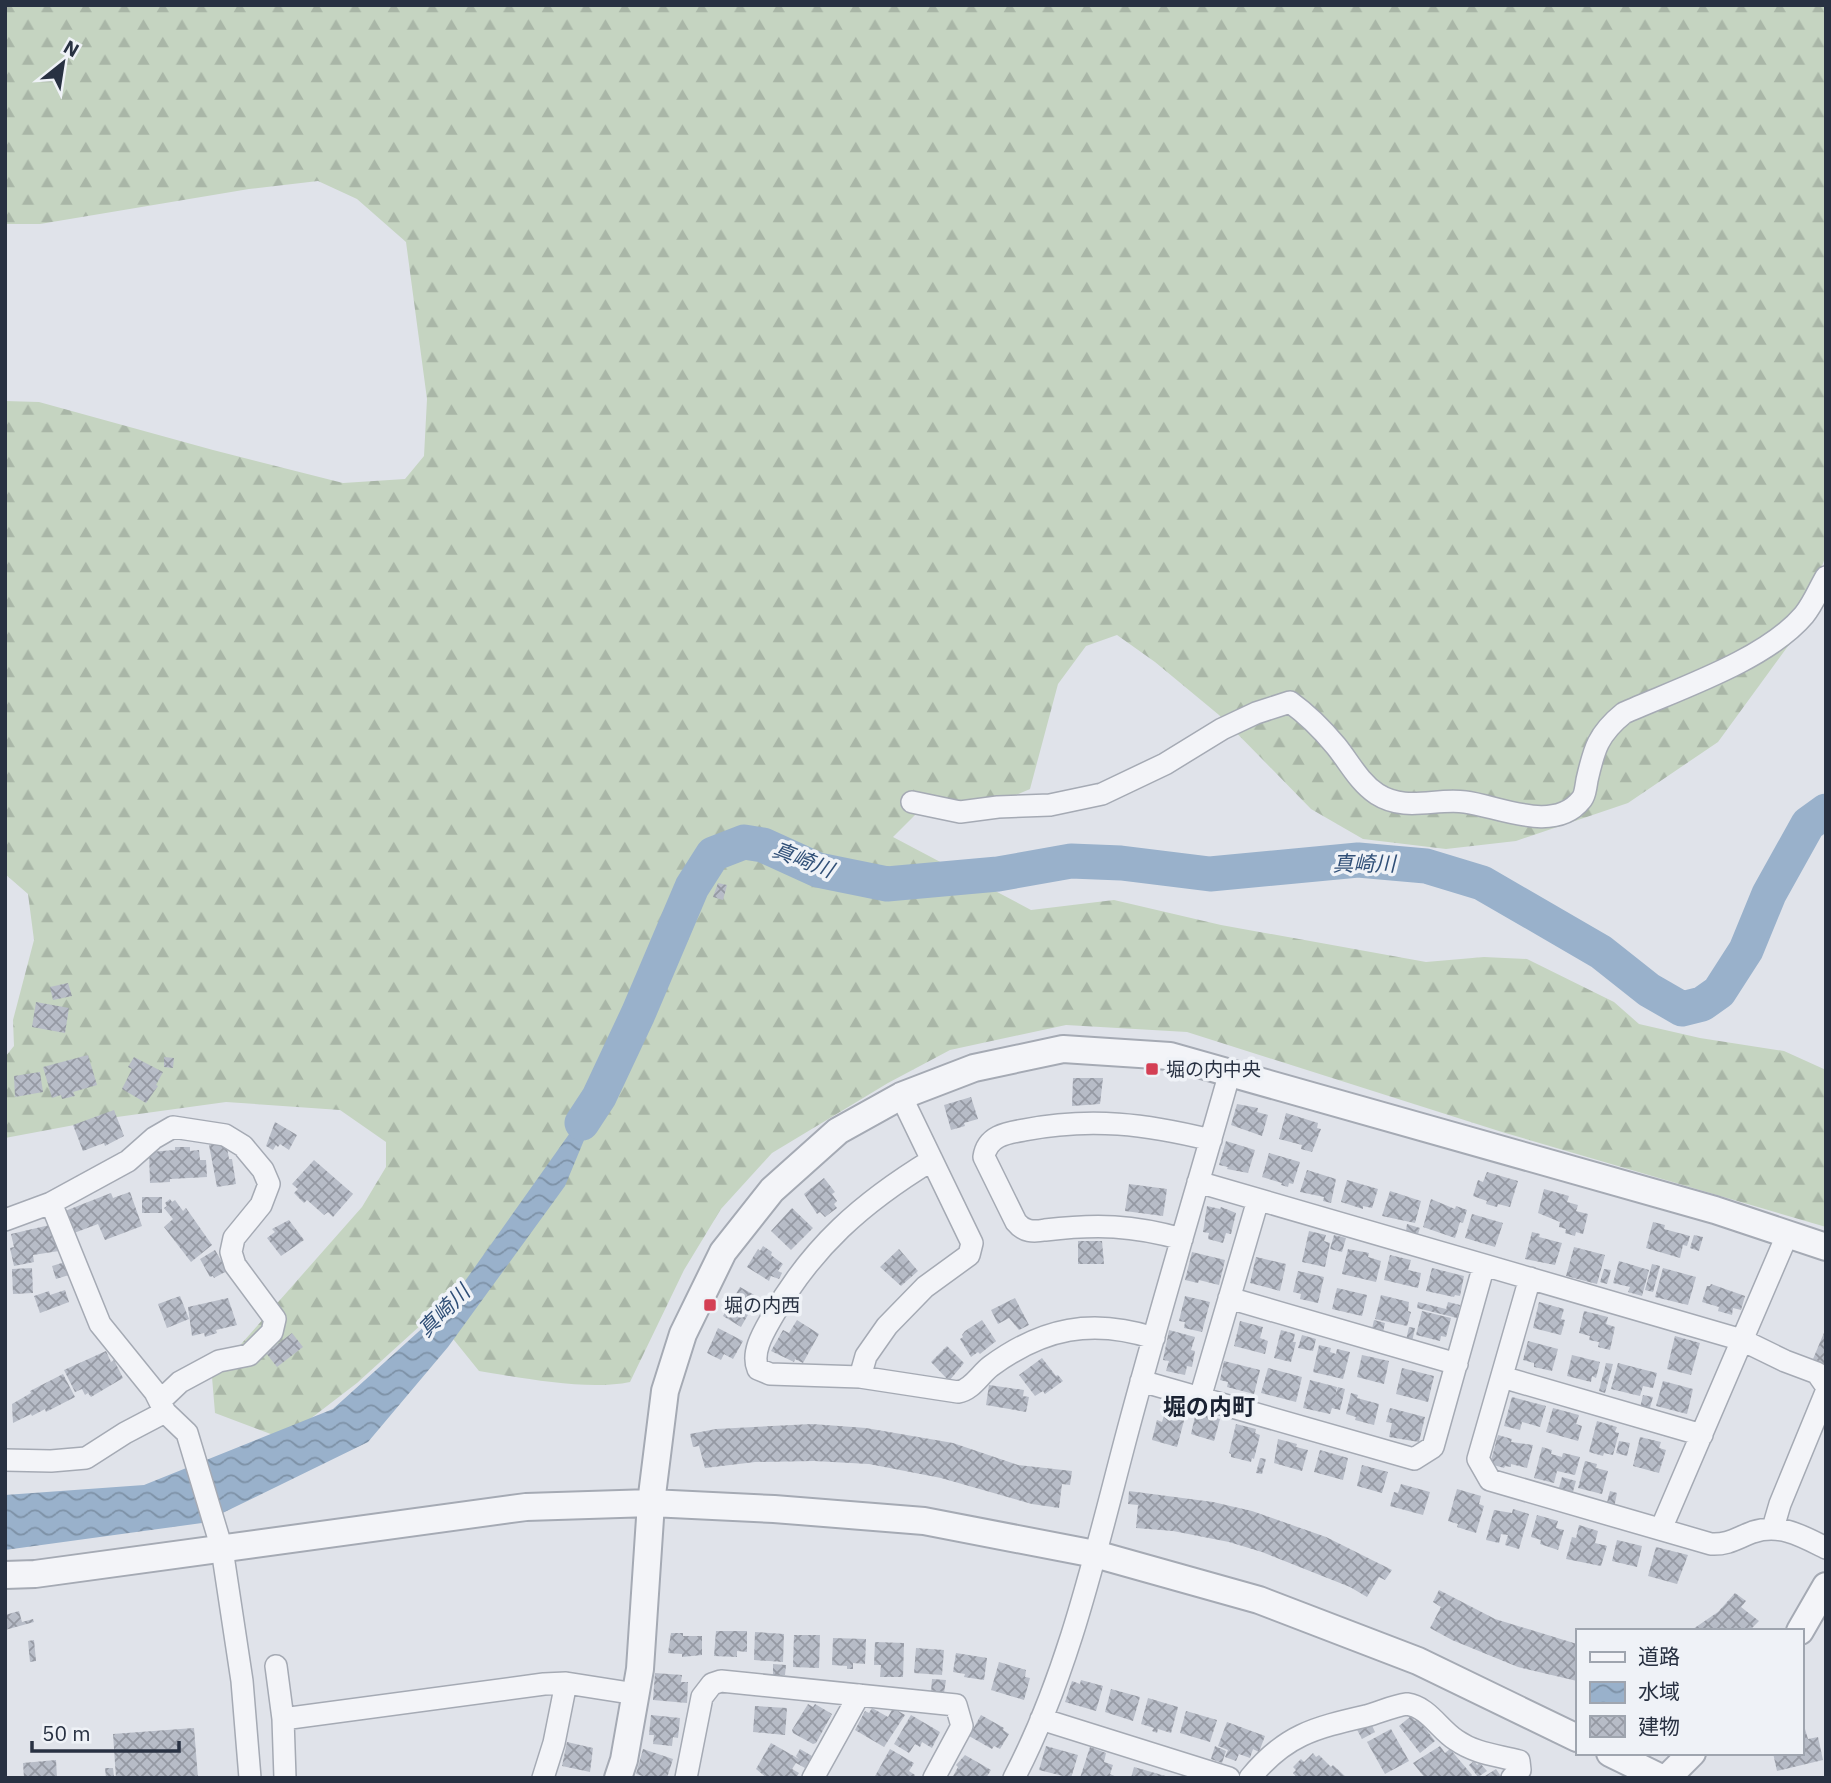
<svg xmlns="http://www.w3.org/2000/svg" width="1831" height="1783" font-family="'IBM Plex Sans','Noto Sans JP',sans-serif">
  <defs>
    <pattern id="forest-firs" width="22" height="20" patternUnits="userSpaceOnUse" patternTransform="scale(1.75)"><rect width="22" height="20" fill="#c5d4c1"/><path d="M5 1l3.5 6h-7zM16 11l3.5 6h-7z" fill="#a9b6a7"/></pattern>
    <pattern id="water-waves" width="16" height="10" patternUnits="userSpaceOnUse" patternTransform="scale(1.75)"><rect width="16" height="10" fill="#99b1cb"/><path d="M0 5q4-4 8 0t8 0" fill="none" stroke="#7d91a6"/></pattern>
    <pattern id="building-cross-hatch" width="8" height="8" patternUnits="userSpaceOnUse" patternTransform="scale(1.75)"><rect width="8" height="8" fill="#b7bcc7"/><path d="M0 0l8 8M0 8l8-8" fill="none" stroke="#9599a3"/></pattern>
  </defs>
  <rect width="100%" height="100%" fill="#e0e3ea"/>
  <path fill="url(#forest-firs)" d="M5 5H1826V555L1799 631 1718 742 1628 803 1516 841 1446 849 1363 839 1311 809 1219 715 1155 662 1117 635 1086 646 1058 684 1030 789 1011 797 915 815 893 837 1031 910 1114 900 1221 925 1426 962 1484 957 1527 959 1614 1002 1639 1024 1700 1038 1784 1051 1826 1070V1227L1502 1132 1187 1032 1066 1025 950 1050 888 1083 772 1153 721 1209 684 1270 630 1382C588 1391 522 1378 479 1371L433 1314 357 1383 284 1439 215 1413 212 1377 362 1207 386 1167V1142L340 1110 226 1102 117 1117 5 1138V1057L14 1046 13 1020 34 940 28 894 5 874V401L39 402 213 450 343 483 405 479 424 456 427 399 406 242 357 199 318 181 249 189 40 224H5Z"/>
  <path fill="url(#water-waves)" d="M611 1075 565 1186 448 1347 368 1442 202 1523 5 1550V1495L144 1485 333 1409 448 1305Z"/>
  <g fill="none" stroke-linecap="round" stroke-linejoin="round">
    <path stroke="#99b1cb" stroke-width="35" d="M582 1123 599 1097 638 1014 692 887 713 854 744 842 763 845 818 870 887 884 998 874 1071 861 1121 863 1210 874 1358 860 1426 866 1482 883 1601 952 1649 990 1682 1009 1702 1004 1719 992 1746 950 1769 894 1808 824 1826 811"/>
  </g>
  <path fill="url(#building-cross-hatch)" d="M718 883 727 885 723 900 713 897Z
    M68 983 72 996 53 1000 50 987Z
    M36 1002 69 1008 65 1033 32 1027Z
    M88 1055 97 1085 73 1092 75 1096 62 1099 61 1095 52 1098 43 1067Z
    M134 1057 163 1072 156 1085 158 1086 146 1103 122 1089 132 1069 128 1067Z
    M164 1057 174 1058 173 1068 164 1067Z
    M40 1072 43 1092 15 1097 14 1076Z
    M1073 1078H1103L1100 1104 1072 1106Z
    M971 1097 978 1119 964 1123 965 1126 951 1130 944 1105Z
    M1237 1104 1258 1108 1257 1112 1268 1115 1262 1136 1231 1125Z
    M114 1110 124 1136 105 1146 104 1143 83 1151 73 1125Z
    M1286 1113 1318 1123 1317 1128 1321 1129 1312 1152 1301 1149 1302 1145 1279 1139Z
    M275 1122 297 1135 289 1150 280 1144 278 1147 276 1145 273 1150 266 1146Z
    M1226 1141 1255 1150 1248 1173 1227 1169 1228 1167 1219 1165Z
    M226 1142 229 1159H232L236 1184 217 1187 209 1145Z
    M175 1147H190V1151L199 1150 200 1160H206L207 1177 170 1179V1182L150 1183 149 1152 175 1150Z
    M1269 1153 1300 1162 1293 1184 1289 1183 1288 1187 1281 1185 1282 1183 1262 1177Z
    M314 1160 353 1194 333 1217 328 1212 324 1215 307 1200 304 1203 294 1193 298 1189 292 1184Z
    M1307 1170 1336 1179 1331 1203 1323 1201 1324 1197 1300 1192Z
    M1487 1172 1518 1181 1510 1207 1498 1204 1497 1207 1486 1204 1487 1201 1473 1196 1478 1180 1483 1182Z
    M824 1178 835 1192 832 1194 837 1201 834 1204 837 1208 825 1217 820 1212 817 1214 804 1194Z
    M1347 1180 1378 1189 1372 1208 1363 1206V1209L1341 1202Z
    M1129 1184 1167 1189 1163 1216 1125 1211Z
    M1544 1189 1569 1196 1567 1202 1578 1205 1576 1211 1588 1214 1583 1234 1576 1232 1575 1236 1565 1233 1566 1229 1559 1227 1560 1222 1538 1213Z
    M1390 1191 1421 1201 1415 1223 1382 1216Z
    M130 1192 142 1226 105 1240 98 1224 74 1233 65 1211 111 1193 113 1198Z
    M142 1197H162V1213H142Z
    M170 1199 172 1202 175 1200 183 1211 186 1208 212 1245 191 1262 164 1227 173 1219 164 1208 167 1206 165 1203Z
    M1431 1199 1455 1209 1456 1206 1467 1210 1463 1223 1460 1222 1455 1238 1423 1227Z
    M1207 1206 1220 1209 1221 1207 1236 1213 1231 1234 1226 1233 1223 1243 1208 1239 1209 1233 1203 1232Z
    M792 1208 813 1228 791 1250 771 1231Z
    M1472 1214 1503 1223 1495 1247 1465 1238Z
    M289 1220 304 1240 281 1256 267 1238 275 1232 272 1229Z
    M1653 1222 1665 1225 1664 1229 1690 1236 1687 1246 1683 1245 1680 1258 1646 1248Z
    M54 1224 59 1251 33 1255 34 1262 14 1266 10 1248 14 1247 11 1234Z
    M1407 1224 1420 1228 1418 1234 1406 1231Z
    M1309 1231 1326 1235 1324 1241 1330 1243 1325 1267 1302 1262Z
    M1532 1232 1540 1234 1539 1237 1562 1243 1555 1265 1525 1259Z
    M1334 1235 1346 1238 1342 1252 1330 1249Z
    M1694 1235 1703 1237 1699 1251 1690 1248Z
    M1078 1241H1102L1104 1264H1078Z
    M763 1246 772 1252 771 1255 783 1264 778 1271 782 1273 779 1279 771 1276 769 1281 747 1267 758 1249 760 1251Z
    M1574 1247 1605 1255 1597 1284 1566 1276Z
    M899 1249 918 1271 901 1286 880 1267Z
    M1348 1249 1369 1253 1368 1257 1381 1261 1376 1282 1342 1274Z
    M215 1250 226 1269 225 1272 214 1278 213 1276 210 1277 200 1259Z
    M1192 1252 1225 1260 1219 1285 1199 1280 1198 1283 1185 1280Z
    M1390 1255 1411 1260 1408 1270 1421 1273 1418 1288 1384 1280Z
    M1256 1257 1286 1264 1280 1291 1250 1283Z
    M1619 1261 1649 1270 1642 1296 1628 1292 1630 1287 1613 1283Z
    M65 1262 69 1275 56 1279 52 1266Z
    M1652 1264 1660 1266 1653 1292 1645 1290Z
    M32 1268 33 1293 13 1294 12 1269Z
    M1432 1268 1464 1276 1460 1296 1455 1295 1454 1297 1426 1291Z
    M1663 1268 1696 1277 1688 1305 1655 1297Z
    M1604 1269 1611 1270 1607 1284 1600 1282Z
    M1298 1271 1324 1277 1318 1303 1300 1299 1301 1294 1293 1292Z
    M1711 1284 1745 1296 1741 1310 1733 1308 1732 1315 1718 1311 1719 1307 1702 1302 1707 1286H1710Z
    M740 1287 758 1297 741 1327 723 1316Z
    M1337 1288 1367 1295 1362 1316 1332 1309Z
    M65 1290 69 1302 40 1313 34 1296 49 1291 50 1295Z
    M1381 1295 1409 1302 1408 1311 1411 1312 1407 1326 1375 1319Z
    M180 1296 189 1319 167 1328 158 1304Z
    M1185 1296 1210 1302 1202 1332 1184 1328 1185 1322 1179 1321Z
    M228 1298 237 1325 216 1330 217 1333 205 1337 204 1333 192 1336 188 1307Z
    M1015 1298 1029 1325 1019 1330 1009 1318 998 1324 991 1310Z
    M1418 1302 1446 1309 1448 1302 1460 1305 1457 1318 1417 1308Z
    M1539 1302 1564 1309 1561 1319 1565 1320 1561 1335 1533 1328Z
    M1422 1311 1451 1318 1446 1337 1441 1336 1440 1341 1416 1335Z
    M1584 1311 1608 1317 1606 1324 1615 1327 1610 1350 1598 1347 1599 1342 1589 1340 1590 1336 1579 1333Z
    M797 1320 819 1334 803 1363 795 1359 794 1362 771 1351 783 1330 789 1333Z
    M982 1320 996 1341 980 1354 978 1352 971 1357 960 1339 963 1337 962 1335 965 1331Z
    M1374 1320 1385 1323 1383 1332 1372 1329Z
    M1240 1321 1263 1327 1260 1338 1268 1341 1265 1354 1234 1346Z
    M1409 1327 1415 1328 1412 1342 1406 1340Z
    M718 1328 743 1341 733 1359 724 1354 721 1360 707 1353Z
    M1826 1328V1365L1813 1359Z
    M1169 1330 1195 1337 1191 1350 1195 1351 1192 1367 1187 1366 1185 1375 1166 1371 1169 1361 1163 1360Z
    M1281 1330 1295 1334 1293 1342H1296L1291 1362 1274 1358Z
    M292 1333 303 1347 277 1367 266 1353Z
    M1302 1335 1316 1339 1313 1351 1298 1348Z
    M1675 1336 1700 1343 1691 1375 1667 1369Z
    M1528 1341 1558 1349 1552 1371 1534 1367V1363L1523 1360Z
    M1319 1345 1331 1348 1330 1352 1336 1354 1337 1349 1350 1352 1343 1379 1313 1372Z
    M947 1346 964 1363 949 1381 931 1362Z
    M106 1351 111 1362 114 1360 123 1378 91 1397 88 1393 85 1395 82 1389 75 1392 64 1370Z
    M1362 1355 1389 1361 1384 1384 1357 1377Z
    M1572 1355 1600 1362 1596 1378 1592 1376 1591 1382 1567 1376Z
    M1042 1358 1056 1376 1058 1375 1063 1381 1045 1394 1043 1391 1035 1396 1019 1375Z
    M1224 1361 1260 1370 1254 1394 1227 1387 1228 1382 1220 1380Z
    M1606 1363 1613 1364 1605 1393 1599 1391Z
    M1618 1363 1657 1373 1653 1388 1643 1386 1640 1396 1611 1389Z
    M1268 1368 1302 1377 1296 1402 1261 1393Z
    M1402 1368 1434 1376 1428 1402 1396 1394Z
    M63 1374 75 1397 46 1412 45 1409 32 1416 31 1414 13 1423 12 1404 31 1393 30 1391Z
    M1310 1380 1337 1387 1335 1396 1338 1387 1345 1389 1340 1410 1332 1408 1330 1414 1303 1408Z
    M1663 1381 1693 1389 1687 1414 1656 1406Z
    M989 1385 1024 1390 1023 1396 1029 1397 1026 1412 986 1405Z
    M1351 1393 1358 1395 1357 1398 1379 1404 1374 1425 1355 1420 1356 1417 1346 1414Z
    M1643 1395 1653 1397 1649 1411 1640 1408Z
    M1512 1397 1546 1406 1540 1427 1522 1422 1520 1430 1504 1426Z
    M1390 1408 1425 1417 1419 1442 1389 1437 1392 1423 1386 1422Z
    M1553 1408 1579 1415 1576 1424 1582 1426 1578 1441 1546 1432Z
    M1166 1409 1185 1417 1177 1447 1152 1440 1157 1420 1162 1422Z
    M1196 1412 1220 1419 1214 1441 1191 1434Z
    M1597 1421 1617 1427 1615 1432 1619 1433 1613 1455 1604 1453 1603 1456 1589 1452Z
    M812 1424 866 1428 953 1443 1018 1465 1072 1471 1070 1485 1062 1484 1059 1508 1032 1504 941 1478 869 1464 814 1461 755 1462 705 1468 699 1446 693 1447 690 1434 716 1429Z
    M1236 1424 1256 1429 1255 1433 1260 1435 1254 1459 1252 1458 1251 1462 1231 1457V1454L1229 1453Z
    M1498 1435 1512 1439 1511 1442 1533 1445 1527 1468 1511 1464V1467L1505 1466 1504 1468 1490 1464Z
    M1640 1437 1661 1442 1659 1448 1666 1450 1659 1473 1633 1466Z
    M1278 1439 1297 1444 1296 1447 1308 1450 1302 1471 1274 1463Z
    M1619 1441 1630 1443 1627 1456 1616 1453Z
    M1542 1447 1552 1450 1551 1454 1562 1457 1563 1453 1580 1457 1575 1475 1557 1471 1554 1483 1534 1478Z
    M1320 1450 1348 1458 1343 1480 1314 1472Z
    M1260 1458 1266 1459 1262 1474 1256 1473Z
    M1585 1461 1597 1464 1596 1468 1608 1471 1602 1494 1578 1488Z
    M1362 1465 1388 1472 1382 1493 1357 1486Z
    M1562 1477 1576 1481 1572 1495 1558 1491Z
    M1401 1484 1430 1492 1423 1515 1390 1506 1394 1492 1398 1493Z
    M1457 1489 1481 1496 1479 1504 1484 1506 1476 1533 1457 1527 1458 1524 1448 1521Z
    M1129 1491 1213 1502 1252 1511 1326 1537 1392 1570 1385 1580 1379 1577 1367 1597 1350 1587 1262 1552 1229 1542 1173 1531 1136 1528 1138 1505 1128 1504Z
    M1610 1491 1617 1493 1614 1508 1606 1506Z
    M1513 1509 1529 1514 1519 1549 1505 1545 1508 1535 1501 1534 1499 1543 1486 1540 1494 1510 1512 1513Z
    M1537 1515 1558 1521 1556 1528 1564 1530 1558 1550 1540 1544 1541 1540 1531 1537Z
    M1579 1525 1598 1531 1595 1543 1607 1546 1601 1566 1566 1559 1572 1537 1576 1538Z
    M1617 1540 1642 1546 1637 1567 1612 1561Z
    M1656 1547 1688 1555 1677 1584 1648 1576Z
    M1439 1590 1495 1619 1577 1644V1681L1518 1667 1452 1640 1430 1628 1441 1607 1433 1602Z
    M1735 1593 1746 1601 1741 1607 1759 1621 1749 1631H1690L1718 1612Z
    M19 1611 22 1622 33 1619 34 1622 5 1630V1615Z
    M716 1631H747V1652L737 1651V1657L714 1656Z
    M755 1632 784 1634 783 1662 754 1660Z
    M671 1633H683V1636H702V1655L682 1657V1654L668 1653Z
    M794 1635H820L819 1668 793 1667Z
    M833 1638 866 1639 865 1664 853 1663V1669H847V1666L832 1665Z
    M34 1640 36 1661 30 1662 28 1641Z
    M875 1642 904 1643 903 1677H880L881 1665H874Z
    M916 1648 944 1650 942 1675 914 1673Z
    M956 1653 987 1658 984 1680 964 1677 965 1674 953 1672Z
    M999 1662 1026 1670 1025 1677 1030 1678 1024 1700 991 1690Z
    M773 1664 786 1665 785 1675H773Z
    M655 1673 682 1675 681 1682H688L687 1703 653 1700Z
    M932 1679 946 1680 944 1693 931 1692Z
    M1081 1680 1103 1686 1096 1711 1065 1702 1072 1681 1080 1684Z
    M1111 1689 1140 1697 1133 1721 1105 1712Z
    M1148 1698 1178 1707 1171 1733 1158 1729 1157 1733 1152 1731 1154 1728 1141 1724Z
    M808 1704 813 1707 815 1704 832 1714 816 1743 813 1744 793 1733 792 1730Z
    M755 1706 787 1708 785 1735 753 1732Z
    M872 1708 888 1717 893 1708 905 1715 884 1747 855 1730 865 1711 869 1713Z
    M1186 1711 1217 1720 1210 1742 1180 1733Z
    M651 1715 680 1718 678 1738 673 1737 672 1746 653 1744 654 1735H649Z
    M911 1715 940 1732 932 1748 922 1742 920 1747 915 1744 909 1753 894 1744Z
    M981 1715 1004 1728 1003 1730 1009 1734 1000 1749 994 1746 992 1749 969 1736Z
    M1411 1716 1415 1721 1418 1719 1435 1741 1420 1753 1399 1726Z
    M1369 1719 1375 1732 1362 1739 1355 1726Z
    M1227 1722 1265 1736 1259 1752 1253 1749 1250 1758 1239 1754 1236 1761 1225 1757 1228 1750 1218 1746Z
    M194 1728 198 1778H116L113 1734Z
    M1391 1729 1409 1761 1385 1774 1367 1742Z
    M1805 1729 1808 1739 1818 1737 1823 1760 1777 1771 1773 1753H1801V1730Z
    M567 1742 593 1748 590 1772 562 1766Z
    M771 1743 799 1759 796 1756 800 1749 812 1756 805 1768 796 1763 792 1769 799 1773 796 1778H767L756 1769Z
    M1046 1746 1078 1755 1071 1778 1039 1770Z
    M1215 1746 1226 1751 1222 1763 1211 1759Z
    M1440 1746 1445 1753 1450 1749 1472 1775 1468 1778H1425L1413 1763Z
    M1090 1747 1106 1753 1104 1762 1113 1765 1110 1774 1119 1778H1080Z
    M643 1749 673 1759 667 1778H649L636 1774Z
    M890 1749 914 1763 909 1771 915 1775 914 1778H874Z
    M1313 1753 1316 1757 1319 1755 1331 1767 1333 1765 1347 1778H1297L1293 1773 1296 1770 1293 1767 1301 1759 1304 1762Z
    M965 1755 991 1770 986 1778H952L958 1767 956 1765Z
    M56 1760 57 1778H24L23 1763Z
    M1474 1761 1477 1765 1480 1763 1487 1771 1478 1777 1469 1765Z
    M1134 1767 1169 1777 1168 1778H1131Z
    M105 1768H113L114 1777 106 1778Z
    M1496 1769 1500 1775 1497 1778H1482Z"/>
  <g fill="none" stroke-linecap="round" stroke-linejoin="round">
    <g stroke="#a5aab4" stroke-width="24">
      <path id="minor" d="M912 802 960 812 998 807 1050 805 1102 794 1165 764 1222 729 1256 713 1290 702C1308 715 1322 729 1336 746 1349 762 1359 782 1377 794 1405 812 1435 798 1465 802 1498 806 1554 834 1581 800 1585 796 1586 786 1587 780 1594 749 1598 734 1624 713 1678 689 1766 660 1804 615 1813 604 1819 589 1826 577
        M932 1160C863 1202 811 1247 771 1319 763 1333 751 1353 758 1369L770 1374 860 1377 958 1392C972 1390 980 1374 991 1366 1043 1328 1092 1318 1154 1338
        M1198 1182 1742 1340 1785 1361 1817 1373 1826 1386
        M51 1203 128 1161 154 1138 173 1127 225 1135 243 1146 263 1170 269 1184 261 1205 234 1238 231 1252 235 1265 275 1319 272 1332 249 1355 219 1361 180 1382 160 1401
        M5 1220 51 1203 100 1324 155 1392 165 1412 187 1433 222 1549 242 1681 250 1778
        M1182 1239C1132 1225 1097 1224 1045 1230 1033 1232 1024 1232 1016 1222L984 1157C987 1136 1006 1133 1024 1130 1091 1117 1146 1124 1211 1140
        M1530 1278 1478 1459 1490 1480 1711 1544C1728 1545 1737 1538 1753 1532 1780 1523 1802 1536 1826 1548
        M1229 1298 1457 1364
        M860 1377 866 1356 887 1326 925 1287 969 1255 972 1243 901 1096
        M1502 1377 1702 1435
        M1141 1381 1414 1459 1433 1447 1484 1265
        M1200 1398 1258 1200
        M5 1460 51 1461 86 1458 125 1433 165 1412
        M1773 1528 1780 1504 1826 1392
        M1661 1529 1788 1233
        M276 1666 283 1719 285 1778
        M283 1719 544 1684 566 1683 636 1694
        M1041 1719 1229 1778
        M543 1778 554 1743 566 1683
        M686 1778 702 1697 712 1684 721 1681 956 1705 962 1726 934 1778
        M813 1778 859 1695
        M1014 1778C1070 1671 1097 1546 1128 1430 1160 1310 1196 1192 1230 1072
        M1250 1778C1285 1735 1314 1728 1366 1716 1380 1712 1393 1706 1407 1704 1428 1707 1439 1729 1456 1740 1476 1754 1497 1755 1519 1761L1520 1770 1512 1778"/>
    </g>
    <g stroke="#a5aab4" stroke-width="30">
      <path id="tertiary" d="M5 1575 35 1574 526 1507 651 1503 774 1509 924 1521 1095 1554 1259 1600 1418 1661 1577 1738
        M1800 1631 1826 1586
        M1610 1753 1661 1778
        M618 1778 624 1760 640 1669 651 1503 665 1391 683 1334 723 1252 772 1190 838 1131 901 1096 974 1068 1063 1049 1170 1056 1715 1210 1826 1247
        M1667 1778 1692 1753"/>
    </g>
    <use href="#minor" stroke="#f3f4f8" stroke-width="21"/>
    <use href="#tertiary" stroke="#f3f4f8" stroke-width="26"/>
  </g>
  <g fill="#d43f54" stroke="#eff2f7" stroke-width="2.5">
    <rect x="1145" y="1062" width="14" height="14" rx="3.5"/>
    <rect x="703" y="1298" width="14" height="14" rx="3.5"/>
  </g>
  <g text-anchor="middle" stroke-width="7" stroke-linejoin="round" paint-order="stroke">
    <g font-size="19" fill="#283142" stroke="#eff2f7" text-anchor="start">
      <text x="1166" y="1076">堀の内中央</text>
      <text x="724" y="1312">堀の内西</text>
    </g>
    <g font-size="21" font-style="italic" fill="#304f77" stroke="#eff2f7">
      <text transform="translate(803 860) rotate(21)" y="7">真崎川</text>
      <text x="1364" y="871">真崎川</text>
      <text transform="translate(444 1311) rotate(-45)" y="7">真崎川</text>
    </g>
    <g font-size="23" font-weight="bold" fill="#1a2232" stroke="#eff2f7">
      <text x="1209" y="1415">堀の内町</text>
    </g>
  </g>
  <rect width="1831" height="1783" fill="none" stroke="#283142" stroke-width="14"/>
  <rect x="1576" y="1629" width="228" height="126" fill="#eff2f7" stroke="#9fa5af" stroke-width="2"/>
  <rect x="1590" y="1652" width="35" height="10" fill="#f3f4f8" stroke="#9fa5af" stroke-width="2"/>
  <text x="1638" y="1664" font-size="21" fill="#283142">道路</text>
  <rect x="1590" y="1682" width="35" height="21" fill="url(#water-waves)" stroke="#9fa5af" stroke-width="2"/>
  <text x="1638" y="1699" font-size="21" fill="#283142">水域</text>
  <rect x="1590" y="1716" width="35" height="21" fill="url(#building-cross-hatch)" stroke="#9fa5af" stroke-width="2"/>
  <text x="1638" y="1734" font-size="21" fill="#283142">建物</text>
  <g transform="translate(63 63) rotate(30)" stroke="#eff2f7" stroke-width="5" paint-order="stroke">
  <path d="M0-5L12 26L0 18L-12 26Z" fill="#283142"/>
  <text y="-10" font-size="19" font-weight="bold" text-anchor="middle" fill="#283142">N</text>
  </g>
  <path d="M32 1741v10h147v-10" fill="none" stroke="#283142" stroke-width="3.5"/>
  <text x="42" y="1741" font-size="21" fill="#283142" stroke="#eff2f7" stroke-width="5" paint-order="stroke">50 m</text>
</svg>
